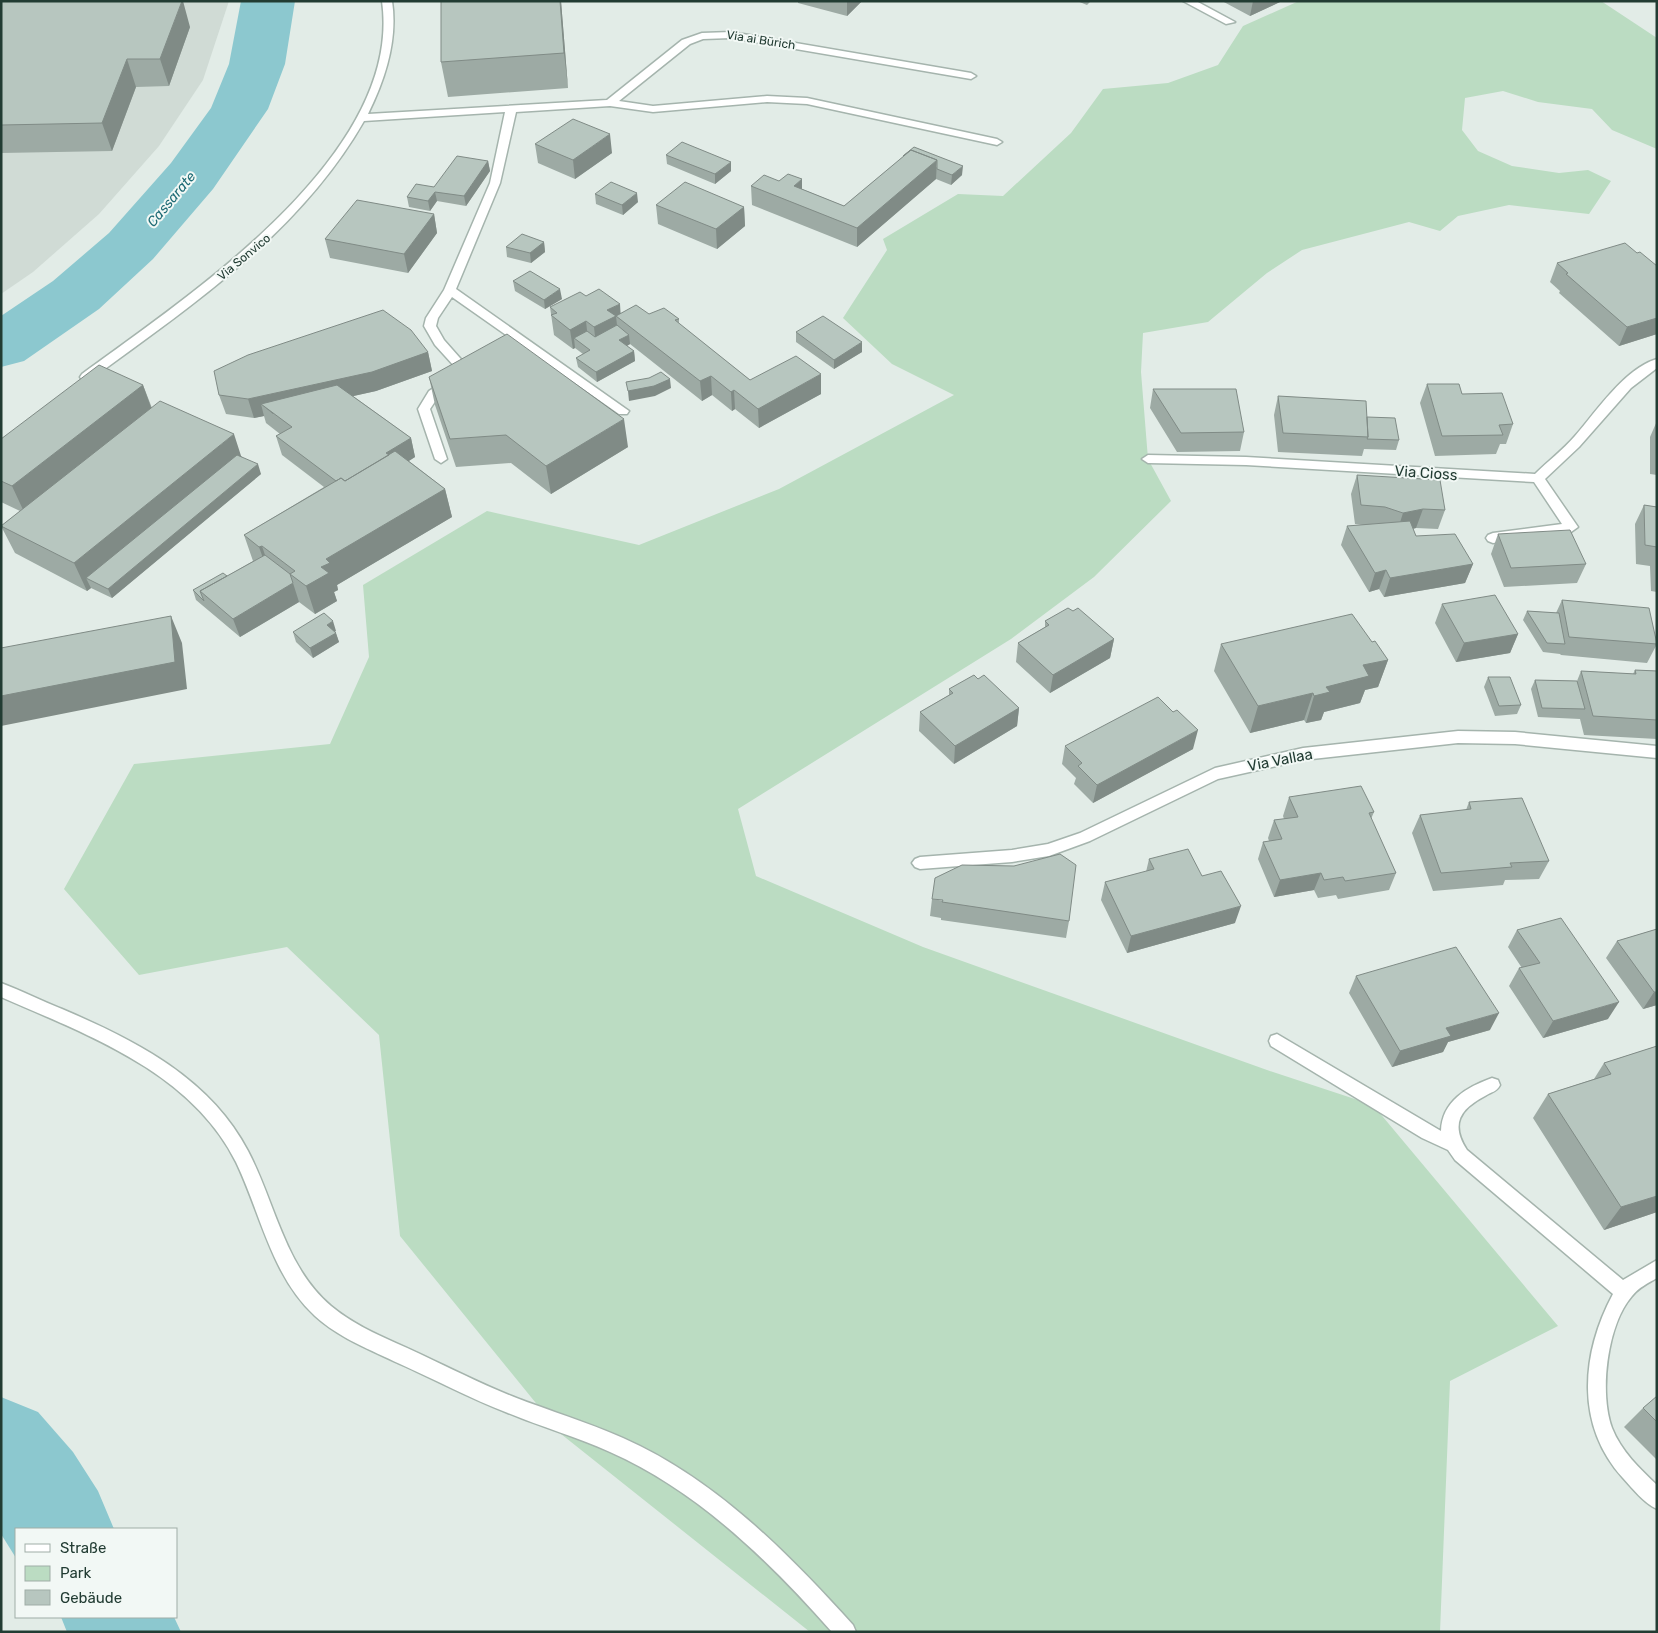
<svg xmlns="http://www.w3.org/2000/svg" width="1658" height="1633" font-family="Rubik,sans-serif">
  <rect width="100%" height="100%" fill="#e2ece7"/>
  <path fill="#d0dbd5" d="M1 1H229L203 80 159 146 99 214 33 272 1 294Z"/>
  <path fill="#bbdcc2" d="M1299 1H1601L1657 38V149L1612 130 1592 109 1538 102 1503 91 1465 98 1462 130 1478 151 1512 166 1559 173 1588 170 1611 181 1589 214 1509 205 1458 216 1440 231 1409 222 1302 250 1267 273 1208 322 1143 333 1141 372 1148 459 1171 501 1094 577 1011 639 738 809 756 876 923 947 1267 1070 1373 1105 1558 1326 1450 1381 1440 1632H810L561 1434 400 1236 379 1035 287 947 139 975 64 889 134 764 330 744 369 657 363 585 487 511 639 545 779 489 954 395 892 364 843 318 887 250 883 239 958 194 1003 196 1071 133 1103 89 1168 83 1218 65 1243 26Z"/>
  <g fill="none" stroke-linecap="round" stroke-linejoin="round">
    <path fill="#8cc8cf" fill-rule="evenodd" d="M241 1H295L285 64 268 109 213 189 153 259 99 309 24 361 1 367V316L53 281 109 233 171 163 211 108 229 64Z
      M1 1397 38 1412 73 1452 98 1491 114 1529H16V1558L1 1534Z
      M61 1617H174L181 1632H67Z"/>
    <g stroke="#a5b4ad" stroke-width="3">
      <path id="minor" d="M382 1H392C398 40 385 80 368 114L607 100 682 40 702 33 731 32 971 73 976 76 971 79 731 38 703 39 690 44 619 101 653 106 767 96 807 98 997 139 1002 142 997 145 807 104 767 102 653 112 610 106 516 112 500 183 456 289 629 411 627 414H619L452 297 438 318 436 326 444 340 467 366 463 380 438 397 430 409 447 459 441 463 435 459 418 409 429 391 453 375 455 367 435 345 424 326 426 318 444 290 490 183 505 112 364 121C300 233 192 305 90 380H82L80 377 82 374C188 296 404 155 382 1Z
        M1183 1H1196L1235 22 1226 24Z
        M1657 359V368L1631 388 1579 447 1545 479 1578 527 1571 532 1493 543 1488 541 1486 538 1488 535 1493 533 1562 524 1534 482 1246 465 1148 463 1142 459 1148 455 1246 457 1535 474C1548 461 1563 450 1575 436 1596 412 1625 368 1657 359Z
        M1458 731 1515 732 1657 746V758L1515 744 1458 743 1303 760 1218 779 1090 841 1049 856 1012 862 920 869 915 867 912 863 915 859 920 857 1012 850 1048 844 1080 833 1215 768 1303 748Z
        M1 983C22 991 42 1001 62 1009 135 1040 210 1078 248 1151 275 1202 284 1266 331 1306 356 1327 388 1339 418 1353 450 1368 481 1384 514 1397 550 1411 587 1422 623 1438 714 1478 787 1552 853 1625L856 1632H832C769 1561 698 1491 610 1452 577 1437 542 1427 508 1413 471 1399 436 1380 400 1364 371 1350 339 1338 315 1316 271 1275 261 1214 236 1162 191 1072 88 1035 1 997Z
        M1277 1034 1441 1131C1442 1101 1467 1087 1492 1078L1498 1080 1500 1085C1497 1092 1491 1092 1485 1096 1460 1109 1450 1124 1467 1150L1623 1280 1657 1260V1278C1648 1283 1638 1288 1632 1296 1607 1325 1599 1393 1612 1428 1621 1451 1640 1469 1657 1485V1509C1644 1503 1633 1489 1623 1478 1575 1425 1581 1354 1613 1294L1455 1160 1448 1150 1422 1138 1271 1046 1269 1041 1271 1036Z"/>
    </g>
    <use href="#minor" fill="#fff" fill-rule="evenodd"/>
  </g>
  <path fill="#9daaa4" d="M1 1 190 27 169 86 136 87 112 151 1 153Z
    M441 1H561L568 88 448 97 441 62Z
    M798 1H862L847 16 798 3Z
    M1077 1H1091L1087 5Z
    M1222 1H1282L1250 16Z
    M535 144 612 153 575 179 538 163Z
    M666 155 731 171 715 184 667 164Z
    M903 157 962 175 951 185 936 179 857 247 752 205 751 186 779 181 802 189 844 206Z
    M488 161 490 171 466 206 437 201 430 211 409 207 407 197 434 187Z
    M595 194 638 202 623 215 596 204Z
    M656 205 744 207 745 226 717 249 658 224Z
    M434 214 437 233 408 273 330 258 325 239Z
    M544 242 545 252 531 263 507 257 506 247Z
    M1557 263 1657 266V334L1619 346 1559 293 1560 291 1550 282Z
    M513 281 562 299 545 309 515 291Z
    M586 296 621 313 649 314 679 319V324L750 380 821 394 759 428 735 409 732 411 712 395 702 401 630 344 627 346 634 351 635 361 597 382 578 367 576 358 583 354 575 348 573 349 554 335 550 307Z
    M796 332 862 352 834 369 796 342Z
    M428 352 432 371 376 391 353 396 411 438 415 457 409 461 445 489 452 517 337 585 338 590 334 592 337 601 315 614 299 602 240 637 196 600 193 590 227 576 253 561 244 535 324 487 282 455 276 436 280 434 266 423 264 416 254 418 226 414 219 395Z
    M429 377 628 447 551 494 511 463 456 467 435 405Z
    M1427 384 1462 394 1513 424 1506 444H1500L1496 454 1435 456 1420 403Z
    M143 385 152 408 241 456 261 474 112 598 91 588 87 591 15 553 1 526 20 511 1 502V439Z
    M1153 389 1244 432 1240 451 1177 452 1150 408Z
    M1278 396 1367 417 1399 440 1396 450 1364 449 1362 456 1278 452 1274 415Z
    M1657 421V475L1650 474V437Z
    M1357 475 1445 510 1438 529 1416 528 1413 529 1416 536 1473 564 1465 583 1384 597 1379 589 1369 592 1341 545 1347 526 1363 525 1355 524 1351 494Z
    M1644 505 1657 507V592L1651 591 1650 566 1636 564 1635 524Z
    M1498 534 1586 564 1577 583 1504 587 1491 554Z
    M1562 600 1657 644 1647 663 1561 655 1560 654 1543 652 1523 620 1527 611 1556 613Z
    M1442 604 1518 634 1510 653 1456 662 1435 623Z
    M1073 611 1114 639 1110 658 1050 693 1016 662 1018 643 1045 627V621Z
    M335 631 339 642 313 658 296 642 293 632 336 631Z
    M1372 642 1388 660 1378 687 1365 690 1360 703 1324 712 1321 720 1306 723 1304 720 1250 733 1214 671 1221 644Z
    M1635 670 1657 671V739L1584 735 1580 719 1538 717 1531 689 1535 680 1577 681 1581 671 1633 674Z
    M1488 677 1521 705 1517 714 1495 716 1484 687Z
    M949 689 1019 708 1017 726 954 764 919 731 920 712 949 695Z
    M1065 746 1193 749 1093 803 1074 784 1076 778 1062 764Z
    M1289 797 1374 812 1371 819 1396 873 1389 890 1338 899 1336 895 1318 898 1314 890 1274 897 1258 859 1263 842 1269 841 1268 838 1274 820 1284 819 1283 816Z
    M1469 802 1549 861 1539 879 1505 880 1503 885 1433 891 1412 833 1420 815 1466 810Z
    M1149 859 1202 876 1235 923 1127 953 1101 900 1105 882 1146 872Z
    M932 899 1069 921 1066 938 941 920V918L930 916Z
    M1657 929V1005L1643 1009 1606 958 1617 941Z
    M1517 930 1608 1019 1543 1038 1509 986 1519 968H1522L1508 947Z
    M1356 976 1490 1030 1448 1042 1443 1052 1392 1067 1349 993Z
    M1657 1046V1212L1604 1230 1533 1118 1548 1094 1594 1079 1604 1063Z
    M1657 1396V1460L1624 1427 1643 1408Z"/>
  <path fill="#808b86" d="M182 1H183L190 27 169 86 160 59Z
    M560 1H561L568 88 564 53Z
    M847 1H862L847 16Z
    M1253 1H1282L1250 16Z
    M127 59 136 87 112 151 102 123Z
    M610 134 612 153 575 179 573 160Z
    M937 160 936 179 857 247V228Z
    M488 161 490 171 466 206 464 196Z
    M731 162V171L715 184V174Z
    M963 166 962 175 951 185 952 175Z
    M802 179V198L794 186Z
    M435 192 437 201 430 211 428 201Z
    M637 193 638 202 623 215 622 205Z
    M744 207 745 226 717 249 716 229Z
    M434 214 437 233 408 273 404 254Z
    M544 242 545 252 531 263 530 253Z
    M560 289 562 299 545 309 544 300Z
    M620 304 621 320 616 316 618 335 596 346 594 327 607 310Z
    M1657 318V334L1619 346 1627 327Z
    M586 321 588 340 574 338 575 348 573 349 570 330Z
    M629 335 630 344 620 350 619 340Z
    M862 342V352L834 369V360Z
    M634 351 635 361 597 382 596 372Z
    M428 352 432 371 376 391 273 414 261 404 264 416 254 418 248 399Z
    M821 374V394L759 428 758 409Z
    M711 376 712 395 702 401 700 381Z
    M670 379 671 388 655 396 629 401 628 391Z
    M143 385 153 413 25 514 12 486Z
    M734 390 735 409 732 411 731 392Z
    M624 419 628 447 551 494 546 466Z
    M234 434 243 462 86 578 91 588 87 591 74 563Z
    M411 438 415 457 399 467 386 453Z
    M258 464 261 474 112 598 108 589Z
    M445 489 452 517 337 585 338 590 334 592 337 601 315 614 306 586 321 567 326 559Z
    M1423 509 1416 528 1397 532 1403 513Z
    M262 546 271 573 269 575 259 547Z
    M1473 564 1465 583 1384 597 1390 578Z
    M1386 570 1379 589 1369 592 1375 573Z
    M293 583 299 602 240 637 233 619Z
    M171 616 182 643 187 689 1 726V696Z
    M333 621 336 631 330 634 327 625Z
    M336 633 339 642 313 658 310 648Z
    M1518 634 1510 653 1456 662 1464 643Z
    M1114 639 1110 658 1050 693 1053 675Z
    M1388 660 1378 687 1365 690 1360 703 1324 712 1321 720 1306 723 1314 696 1326 687 1363 665Z
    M1313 693 1304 720 1250 733 1258 706Z
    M1019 708 1017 726 954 764 955 746Z
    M1198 730 1193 749 1093 803 1097 785Z
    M1321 873 1314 890 1274 897 1280 880Z
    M1241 906 1235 923 1127 953 1131 936Z
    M1654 992H1657V1005L1643 1009Z
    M1619 1002 1608 1019 1543 1038 1553 1021Z
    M1499 1013 1490 1030 1448 1042 1443 1052 1392 1067 1400 1051 1446 1028Z
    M1657 1196V1212L1604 1230 1621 1207Z"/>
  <path fill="#b7c6bf" stroke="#808b86" d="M1 1H182L160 59H127L102 123 1 125Z
    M441 1H560L564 53 441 62Z
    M573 119 610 134 573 160 535 144Z
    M682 142 731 162 715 174 666 155Z
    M914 147 963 166 952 175 937 169V160L911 150 903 156Z
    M911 150 937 160 857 228 751 186 764 175 779 181 788 174 802 179 794 186 844 206Z
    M457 156 488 161 464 196 435 192 428 201 407 197 416 184 434 187Z
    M611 182 637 193 622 205 595 194Z
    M685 182 744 207 716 229 656 205Z
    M357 200 434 214 404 254 325 239Z
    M522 234 544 242 530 253 506 247Z
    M1625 243 1637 253 1640 252 1657 266V318L1627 327 1566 274 1568 273 1557 263Z
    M530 271 560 289 544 300 513 281Z
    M599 289 620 304 607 310 616 316 594 327 586 321 570 330 551 315 557 313 550 307 580 292 586 296Z
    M636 305 649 314 664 308 679 319 675 320 750 380 796 356 821 374 758 409 734 390 731 392 711 376 700 381 616 316Z
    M383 310 411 330 428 352 372 372 248 399 219 395 214 371 248 355Z
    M823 316 862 342 834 360 796 332Z
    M617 325 629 335 619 340 634 351 596 372 576 358 590 350 574 338 587 331 595 337Z
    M507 334 624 419 546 466 506 435 450 439 429 377Z
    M99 365 143 385 12 486 1 481V439Z
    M661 372 670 379 654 386 628 391 626 382 649 378Z
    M1427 384H1459L1462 394 1502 393 1513 424 1499 425 1503 435 1442 436Z
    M337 385 411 438 386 453 389 455 345 481 341 478 336 481 276 436 292 427 261 404Z
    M1153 389H1236L1244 432 1181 433Z
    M1278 396 1366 401 1368 437 1283 433Z
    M160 401 234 434 74 563 1 526Z
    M1367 417 1395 418 1399 440 1367 439 1368 437Z
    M395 451 445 489 326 559 330 563 321 567 329 573 306 586 290 574 295 571 262 546 259 547 244 535 341 478 345 481Z
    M237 455 258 464 108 589 86 578Z
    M1357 475 1440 480 1445 510 1423 509 1403 513 1385 507 1361 505Z
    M1644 505 1657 507V547L1645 545Z
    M1410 521 1416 536 1455 534 1473 564 1390 578 1386 570 1375 573 1347 526Z
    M1570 530 1586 564 1511 568 1498 534Z
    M265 555 290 574 293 583 233 619 200 591Z
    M223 573 227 576 200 591 204 601 193 590Z
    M1495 595 1518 634 1464 643 1442 604Z
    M1562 600 1649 608 1657 644 1569 637Z
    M1068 608 1073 611 1078 608 1114 639 1053 675 1018 643 1049 625 1045 621Z
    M1527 611 1559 613 1565 644 1547 643Z
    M324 613 333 621 327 625 336 633 310 648 293 632Z
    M1352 614 1372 642 1375 641 1388 660 1363 665 1369 676 1326 687 1330 692 1314 696 1313 693 1258 706 1221 644Z
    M171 616 175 662 1 696V648Z
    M1635 670 1657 671V720L1593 716 1581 671 1636 674Z
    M974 675 978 679 984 675 1019 708 955 746 920 712 953 693 949 689Z
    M1488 677H1510L1521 705 1499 706Z
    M1535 680 1577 681 1585 709 1542 708Z
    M1158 697 1173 712 1177 710 1198 730 1097 785 1078 766 1082 763 1065 746Z
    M1361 786 1374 812 1369 813 1396 873 1345 881 1343 877 1324 880 1321 873 1280 880 1263 842 1282 839 1274 820 1298 817 1289 797Z
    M1522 798 1549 861 1510 863 1512 867 1441 873 1420 815 1471 809 1469 802Z
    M1188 849 1202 876 1221 871 1241 906 1131 936 1105 882 1154 869 1149 859Z
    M1060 854 1076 865 1069 921 942 902 943 900 932 899 935 878 962 865 1014 866Z
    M1561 918 1619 1002 1553 1021 1519 968 1540 963 1517 930Z
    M1657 929V992H1654L1617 941Z
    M1456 947 1499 1013 1446 1028 1451 1036 1400 1051 1356 976Z
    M1657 1046V1196L1621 1207 1548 1094 1611 1074 1604 1063Z
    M1657 1396V1422L1643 1408Z"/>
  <g text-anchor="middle" stroke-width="4" stroke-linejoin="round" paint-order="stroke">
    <g font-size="12" fill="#223c33" stroke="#f2f8f5">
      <text transform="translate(761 40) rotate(9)" y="4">Via ai Bürich</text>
      <text transform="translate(244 257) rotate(-40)" y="4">Via Sonvico</text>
    </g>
    <g font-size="14" font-style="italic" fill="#1f6c76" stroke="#f2f8f5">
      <text transform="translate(171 199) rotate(-50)" y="5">Cassarate</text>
    </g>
    <g font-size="15" fill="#223c33" stroke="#f2f8f5">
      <text transform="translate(1426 473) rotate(4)" y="5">Via Cioss</text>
      <text transform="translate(1280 760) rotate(-11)" y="5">Via Vallaa</text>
    </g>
  </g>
  <rect width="1658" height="1633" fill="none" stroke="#223c33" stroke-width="5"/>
  <rect x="15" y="1528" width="162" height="90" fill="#f2f8f5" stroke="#9fada7"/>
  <rect x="25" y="1544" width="25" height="8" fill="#ffffff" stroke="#9fada7"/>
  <text x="60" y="1553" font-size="15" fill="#223c33">Straße</text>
  <rect x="25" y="1566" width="25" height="15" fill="#bbdcc2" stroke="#9fada7"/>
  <text x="60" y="1578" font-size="15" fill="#223c33">Park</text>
  <rect x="25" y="1590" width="25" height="15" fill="#b7c6bf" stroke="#9fada7"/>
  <text x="60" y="1603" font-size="15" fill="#223c33">Gebäude</text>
</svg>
